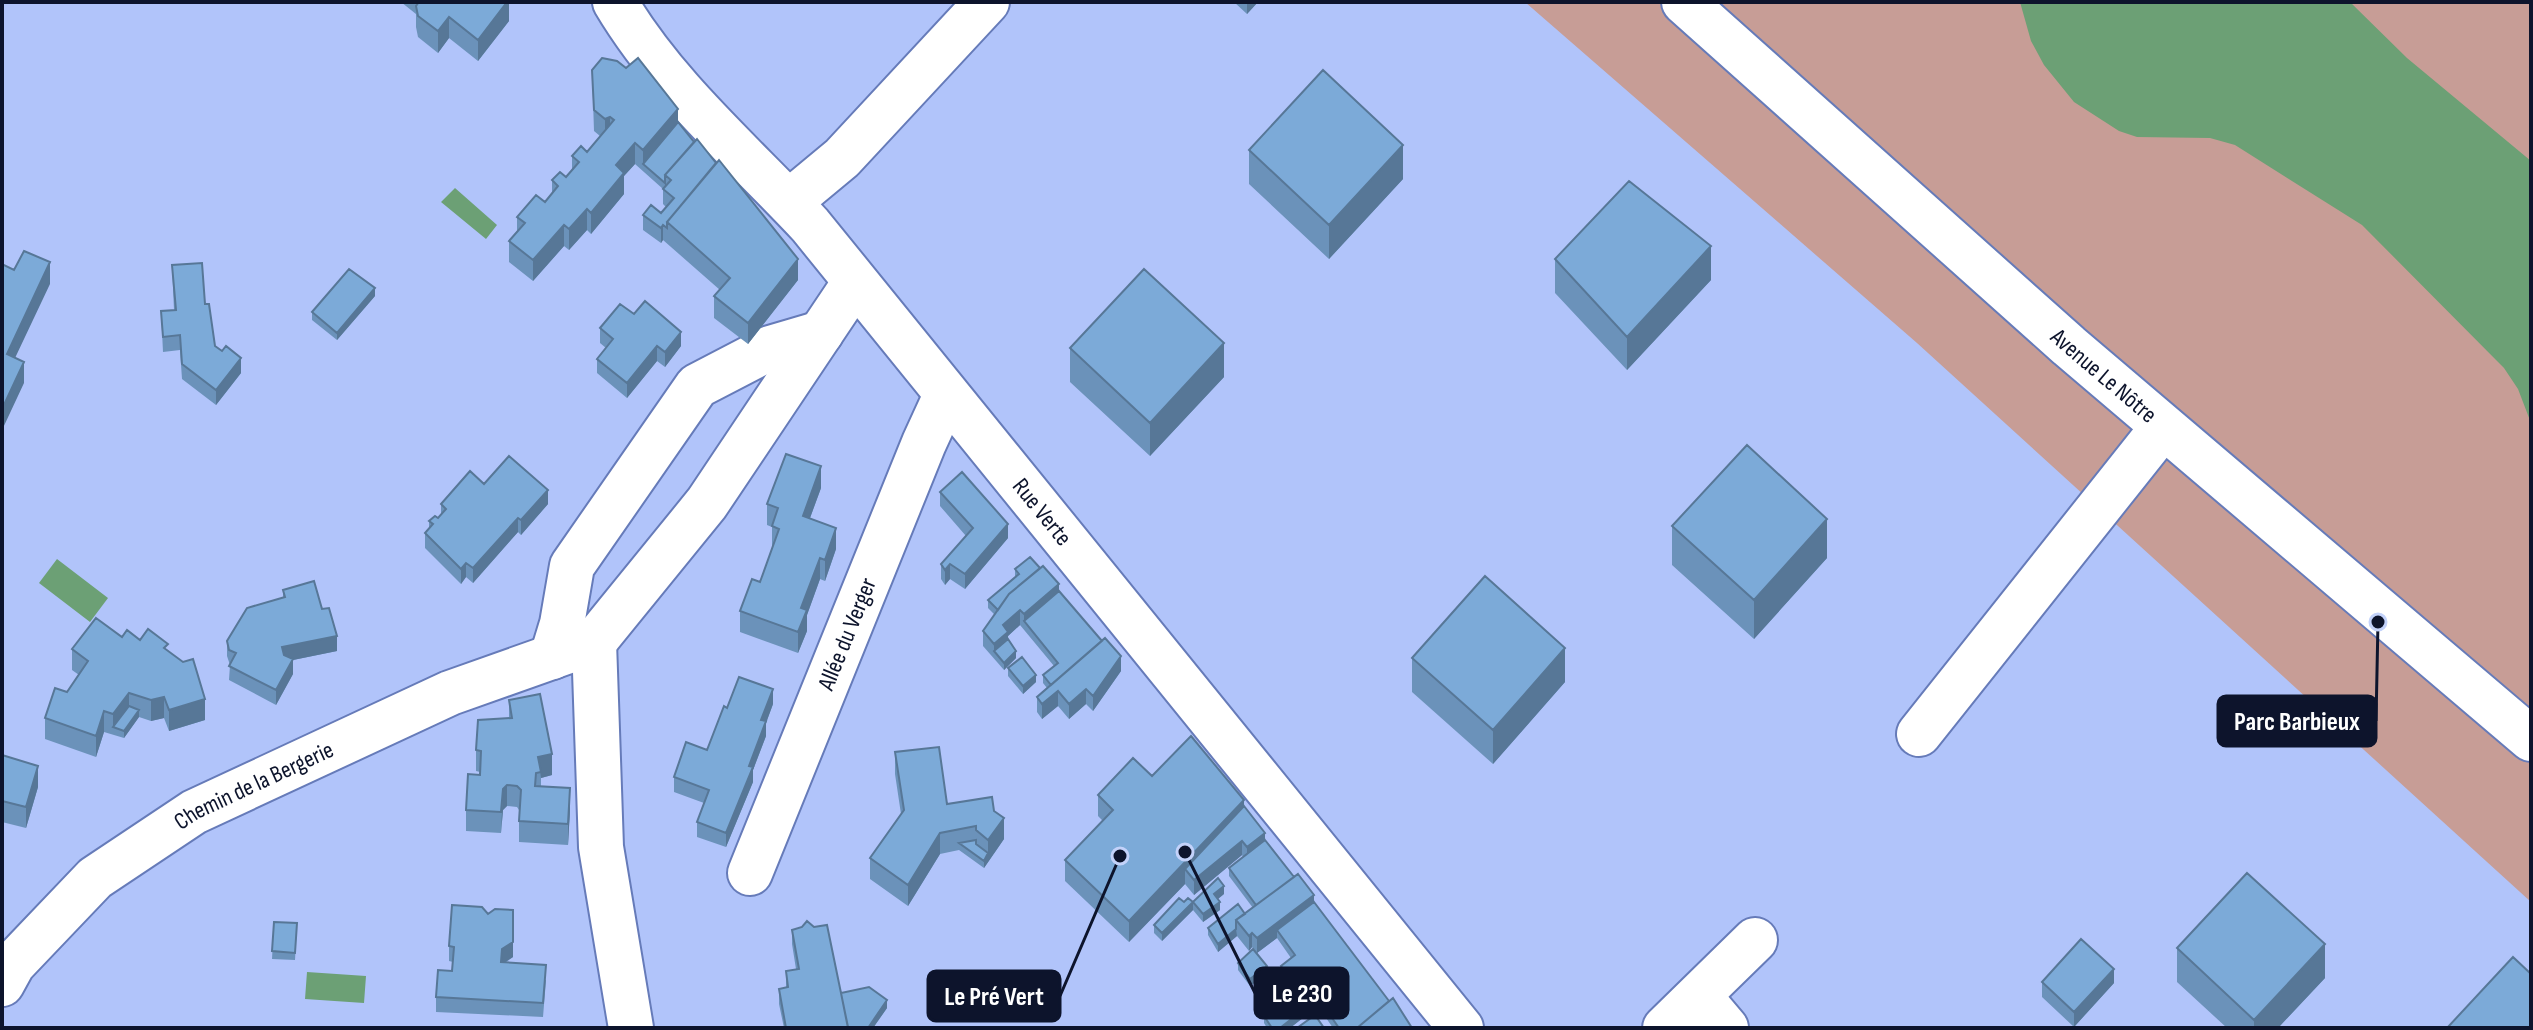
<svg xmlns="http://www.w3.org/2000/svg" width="2533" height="1030" font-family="'Sofia Sans Condensed',sans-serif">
  <rect width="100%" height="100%" fill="#b1c4fa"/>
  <path fill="#c79d96" d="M1525 2H2531V902L1917 343Z"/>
  <path fill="#6ca075" d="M2020 2H2350L2407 58 2531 161V423L2518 389 2504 368 2362 225 2235 145 2210 138 2137 137 2119 131 2074 102 2044 65 2031 41Z
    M455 188 497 225 486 239 441 202Z
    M57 559 108 598 90 622 39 583Z
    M307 972 366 976 364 1003 305 999Z"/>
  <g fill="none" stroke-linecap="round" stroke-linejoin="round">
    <g stroke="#667bb9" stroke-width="48">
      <g id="minor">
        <path id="s1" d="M615 2C666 88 743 153 810 225L1461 1028"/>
        <path id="s2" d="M1684 2 2069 346 2531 739"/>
        <path d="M789 202 842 158 987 2"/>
        <path d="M594 642 601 847 631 1028"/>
        <path d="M552 657 562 624 572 566 697 386 770 348 821 333"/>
        <path d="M1919 734 2163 427"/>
        <path id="s3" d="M750 873 924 443 946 395"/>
        <path id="s4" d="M2 984 13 964 95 878 194 812 450 693 594 642 707 503 855 282"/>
        <path d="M1699 996 1726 1028"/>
        <path d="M1665 1028 1755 940"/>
      </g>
    </g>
    <use href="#minor" stroke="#fff" stroke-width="44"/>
  </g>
  <path fill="#6b92ba" d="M401 2H509V21L478 61 449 38 438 53 418 37 416 27V14Z
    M1234 2H1258L1247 14Z
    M592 70 678 122 798 280 748 344 714 318V296L720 290 663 240 661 243 643 230V215L661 213 666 207 663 204V189L635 164 624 176V194L591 234 587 230 569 250 564 246 533 281 509 262V241L517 231V217L545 202 552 194V180L566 177 572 170V156L587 152 600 136 594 131Z
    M1249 150 1403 179 1329 259 1249 184Z
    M1555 259 1711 280 1627 370 1555 293Z
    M172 265 205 304 215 346 241 373 216 405 182 379 180 350 163 352 161 311 174 310Z
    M375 296 337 340 312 320V312Z
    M634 314 681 346 665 367 657 361 627 398 597 373V359L606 348 600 343V328Z
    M1070 348 1224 377 1150 456 1070 382Z
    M484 484 548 504 521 535 518 532 473 583 466 577 461 584 425 548V533L429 528V521L438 518 441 515V504Z
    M821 488 810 518 836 549 825 581 820 579 807 615V631L798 653 740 632V611L760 582 772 548V527L767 525V504Z
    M940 492 1008 538 965 589 950 579 945 585 941 579V564L966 536 940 506Z
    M1672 526 1827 558 1754 639 1672 565Z
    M1015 569 1059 591 1121 671 1093 711 1086 704 1069 719 1058 706 1042 719 1037 712V697L1047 688 1043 683V675L1054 666 1020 625 1008 636V639L1016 658 1004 670 983 646V631L995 615 988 608V600L1015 577Z
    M283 590 322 609 337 651 293 660V674L276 705 229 680 230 665 227 656V641L283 598Z
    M122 637 140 640 168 650 205 720 169 731 164 718 151 721 139 717 124 738 104 732 96 757 45 739V718L67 692 79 675 72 670V649Z
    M1412 658 1565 682 1493 764 1412 692Z
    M1008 668 1036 682 1023 694 1008 676Z
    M509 700 552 775 541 778V786L570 809 568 845 519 842V810L517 807 507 806 503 810 501 833 466 831V810L480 775V772L476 771V750L509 719Z
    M773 704 766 723V736L753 770V782L726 847 697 837V822L704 803 674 792V777L707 750 727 708Z
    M895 752 947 804 994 811 1004 839 984 868 959 850 940 854 908 906 870 879V858L901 814 895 774Z
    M2 755 38 787 26 828 2 822Z
    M1152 776 1244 806 1265 840 1389 1001 1412 1028H1333L1302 983 1295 988 1308 1014 1290 1028H1267L1264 1023V1016L1274 1008V1003L1292 990 1281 973V966L1291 958 1277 938 1257 953 1252 947 1249 951 1237 936 1218 952 1208 935V928L1245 914 1253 908 1229 876V868L1243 857 1242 855 1194 895 1185 884 1129 942 1065 881V860L1103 821 1098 816V795Z
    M1224 894 1218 899 1220 910 1203 922 1193 910 1162 941 1154 933V925L1193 902Z
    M274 922 297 923 295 960 272 959Z
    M792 930 841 993 887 1008 873 1028H784L779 1004V989L786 988V971L796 969 792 944Z
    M449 946 513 957 506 962 546 980 543 1017 436 1012V997L452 971 453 962 449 961Z
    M2177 948 2325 978 2278 1028H2227L2177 982Z
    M1238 963 1267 974 1250 986 1238 970Z
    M2042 982 2114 983 2074 1027 2042 997Z"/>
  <path fill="#577797" d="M507 2H509V21L478 61V40Z
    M1247 2H1258L1247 14Z
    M449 17V38L438 53V31Z
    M678 109V130L643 164V150Z
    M610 117V138L605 140V119Z
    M635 143V164L624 176V194L591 234V213L616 165Z
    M1403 145V179L1329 259V225Z
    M587 209V230L569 250V229Z
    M564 225V246L533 281V260Z
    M663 225V240L661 243V228Z
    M1711 246V280L1627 370V337Z
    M798 259V280L748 344V323Z
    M50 262V284L7 375V354Z
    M375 288V296L337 340V333Z
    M681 332V346L665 367V352Z
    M1224 343V377L1150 456V423Z
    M657 346V361L627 398V383Z
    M241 358V373L216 405V390Z
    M24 362V383L3 428V407Z
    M821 466V488L803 537V516Z
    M548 490V504L521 535V520Z
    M518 518V532L473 583V568Z
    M1827 519V558L1754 639V600Z
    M1008 524V538L965 589V574Z
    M836 528V549L825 581V560Z
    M820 558V579L807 615V631L798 653V632L801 608Z
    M466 563V577L461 584V569Z
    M950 564V579L945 585V570Z
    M1059 584V599L1024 621V629V614Z
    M1020 610V625L1008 636V647L994 651V644L1003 625Z
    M337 636V651L293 660V674L276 705V690L282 662V647Z
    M1565 648V682L1493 764V730Z
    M1016 651V658L1004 670V663Z
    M1121 656V671L1093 711V696Z
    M1036 675V682L1023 694V686Z
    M773 689V704L766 723V736L753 770V782L726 847V833L749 766 761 720Z
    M1086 689V704L1069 719V704Z
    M1058 691V706L1042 719V704Z
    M129 693V714L113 727V735V714Z
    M164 697V718L151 721V700Z
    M205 699V720L169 731V710Z
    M139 710V717L124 738V731Z
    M104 711V732L96 757V736Z
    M552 754V775L541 778 538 757Z
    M38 766V787L26 828V807Z
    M507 785V806L503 810 501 833 503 789Z
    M570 788V809L568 845V824Z
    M1244 800V821L1185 869V884L1129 942V921Z
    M1004 818V839L984 868V861L988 853V840Z
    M940 833V854L908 906V885Z
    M1265 833V847L1247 862V847Z
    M1242 841V855L1194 895V880Z
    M1224 886V894L1214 902V894Z
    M1314 895V910L1277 930V938L1257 953V938Z
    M1193 902V910L1162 941V933Z
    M1220 902V910L1203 922V914Z
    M1236 929 1237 936 1218 952V944Z
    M1252 933V947L1249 951V936Z
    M513 942V957L502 964 501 962 502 949Z
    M2325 944V978L2278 1028H2254V1020Z
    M1267 966V974L1250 986V979Z
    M2114 969V983L2074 1027V1012Z
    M1302 975V983L1292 990V983Z
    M887 1000V1008L873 1028H868Z
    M1308 1006V1014L1290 1028H1280Z"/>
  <path fill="#7caad8" stroke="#577797" stroke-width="2" d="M419 2H507L478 40 449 17 438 31 418 16 416 6Z
    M602 58 617 61 626 68 638 58 678 109 643 150 635 143 616 165 624 173 591 213 587 209 569 229 564 225 533 260 509 241 525 223 517 217 536 195 545 202 558 186 552 180 560 172 566 177 579 162 572 156 581 146 587 152 614 120 610 117 605 119 594 110 592 70Z
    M1323 70 1403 145 1329 225 1249 150Z
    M678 122 694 142 665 175V183L643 164Z
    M697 139 716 163 667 222V228L663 225 661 228 643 215 651 205 661 213 674 198 663 189 671 180 665 175Z
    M719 160 798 259 748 323 714 296 730 278 667 222Z
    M1629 181 1711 246 1627 337 1555 259Z
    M24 251 50 262 7 354 24 362 3 407 2 264 14 270Z
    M202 263 205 304H209L215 346 222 351 226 346 241 358 216 390 182 364 180 335 163 337 161 311 176 310 172 265Z
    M349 269 375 288 337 333 312 312Z
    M1144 269 1224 343 1150 423 1070 348Z
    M645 301 681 332 665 352 657 346 627 383 597 359 613 339 600 328 620 304 634 314Z
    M1747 445 1827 519 1754 600 1672 526Z
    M786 454 821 466 803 516 836 528 825 560 820 558 801 608 807 610 798 632 740 611 752 579 760 582 779 529 772 526 778 508 767 504Z
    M509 456 548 490 521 520 518 518 473 568 466 563 461 569 425 533 433 524 429 521 435 516 438 518 446 509 441 504 470 471 484 484Z
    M962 472 1008 524 965 574 950 564 945 570 941 564 973 528 940 492Z
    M1030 557 1040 568 1009 594 998 610 988 600 1019 574 1015 569Z
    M1043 566 1059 584 1024 614 1020 610 1003 625 1008 632 994 644 983 631 1009 594Z
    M1485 576 1565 648 1493 730 1412 658Z
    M314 581 322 609 329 608 337 636 282 647 284 655 293 659 276 690 229 666 236 653 229 650 227 641 247 608 285 597 283 590Z
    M1059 591 1102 641 1051 685 1043 675 1058 663 1024 621Z
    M96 618 122 637 127 630 140 640 148 629 168 644 164 648 183 662 193 659 205 699 169 710 164 697 151 700 129 693 113 714 104 711 96 736 45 718 55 688 67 692 88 661 72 649Z
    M1105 638 1121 656 1093 696 1086 689 1069 704 1058 691 1042 704 1037 697Z
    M1008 639 1016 651 1004 663 994 651Z
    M1022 657 1036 675 1023 686 1008 668Z
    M739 677 773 689 761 720 766 721 749 766 753 767 726 833 697 822 709 790 674 777 686 742 707 750 724 706 727 708Z
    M540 694 552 754 538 757 541 772 536 773 535 786 570 788 568 824 519 821 521 790 517 786 507 785 503 789 501 812 466 810 468 774 480 775 481 751 476 750 478 720 512 718 509 700Z
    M129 706 139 710 124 731 113 727Z
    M1191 736 1244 800 1129 921 1065 860 1113 810 1098 795 1133 758 1152 776Z
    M939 747 947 804 992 797 994 811 1004 818 988 840 976 830V826L940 833 908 885 870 858 904 810 895 752Z
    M2 755 38 766 26 807 2 801Z
    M1244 806 1265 833 1247 847 1242 841 1194 880 1185 869Z
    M976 840V844L988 853 984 861 959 843Z
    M1265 840 1294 877 1256 905 1229 868Z
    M2247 873 2325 944 2254 1020 2177 948Z
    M1298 874 1314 895 1257 938 1252 933 1249 936 1236 920Z
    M1218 878 1224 886 1214 894 1220 902 1203 914 1193 902 1162 933 1154 925 1179 898 1184 902 1188 898 1193 902Z
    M1314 902 1389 1001 1357 1028H1339L1302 975 1292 983 1281 966 1295 955 1277 930Z
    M1238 904 1245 914 1236 920V929L1218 944 1208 928Z
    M452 905 482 907 488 914 495 909 513 910V942L502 949 501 962 546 965 543 1003 436 997 438 970 452 971 454 947 449 946Z
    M807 921 814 927 827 925 848 1027 840 1028H786L779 989 788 987 786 971 799 969 792 930 802 927Z
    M274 922 297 923 295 953 272 951Z
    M2081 939 2114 969 2074 1012 2042 982Z
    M1253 949 1267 966 1250 979 1238 963Z
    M2513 957 2531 974V1028H2447Z
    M869 987 887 1000 868 1028H848L841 993Z
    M1295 988 1308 1006 1280 1028H1272L1264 1016 1277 1006 1274 1003Z
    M1393 998 1412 1028H1357Z
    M1315 1015 1324 1028H1297Z"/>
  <g text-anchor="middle" stroke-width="7" stroke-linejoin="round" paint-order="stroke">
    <g font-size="24" fill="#0d142c" stroke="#c3d2fa">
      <text dy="8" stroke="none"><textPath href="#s2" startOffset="562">Avenue Le Nôtre</textPath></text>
      <text dy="8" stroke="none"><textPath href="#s1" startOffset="666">Rue Verte</textPath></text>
      <text dy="8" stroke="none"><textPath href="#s3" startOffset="258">Allée du Verger</textPath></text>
      <text dy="8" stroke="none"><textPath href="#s4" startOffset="326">Chemin de la Bergerie</textPath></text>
    </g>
  </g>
  <path fill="none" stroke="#0d142c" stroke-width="3" d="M2378 622L2376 721M1185 852L1255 993M1120 856L1060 996"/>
  <g fill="#0d142c" stroke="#c3d2fa" stroke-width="3">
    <circle cx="2378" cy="622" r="8"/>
    <circle cx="1185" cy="852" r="8"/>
    <circle cx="1120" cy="856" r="8"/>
  </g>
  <g fill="#0d142c" stroke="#0d142c" stroke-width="3">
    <rect x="2218" y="696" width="158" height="50" rx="8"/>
    <rect x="1255" y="968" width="93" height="50" rx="8"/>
    <rect x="928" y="971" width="132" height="50" rx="8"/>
  </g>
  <g font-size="26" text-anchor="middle" font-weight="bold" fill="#fff">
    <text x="2297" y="730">Parc Barbieux</text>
    <text x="1302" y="1002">Le 230</text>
    <text x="994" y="1005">Le Pré Vert</text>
  </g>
  <rect width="2533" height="1030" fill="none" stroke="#0d142c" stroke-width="8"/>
</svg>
